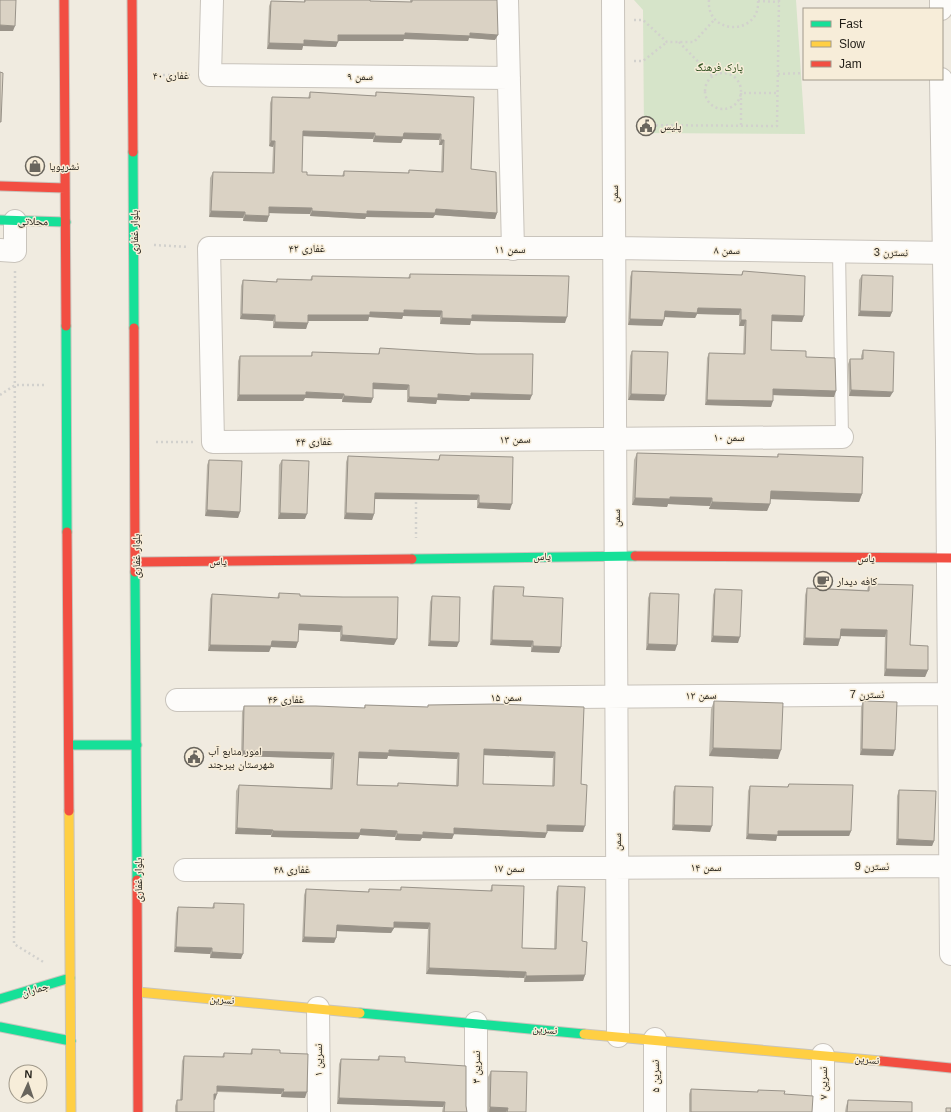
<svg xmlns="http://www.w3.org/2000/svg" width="951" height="1112" font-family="Arial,'Noto Naskh Arabic',sans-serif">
  <rect width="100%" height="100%" fill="#f0ebe0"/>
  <path fill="#d6e4c9" d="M634 0H796L805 134 644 133 643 10Z"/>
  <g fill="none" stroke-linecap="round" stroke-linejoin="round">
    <g stroke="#c9c4bc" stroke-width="14">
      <path id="lane" d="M839 251 842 437"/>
    </g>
    <g stroke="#c9c4bc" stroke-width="24">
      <path id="street" d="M212 0 210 75 509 78
        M507 0 513 249
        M613 0 618 1036
        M941 0V9
        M941 79 947 441 951 954
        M0 250 15 251V221
        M842 437 213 442 209 248H615L951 253
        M177 700 948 694
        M185 870 950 866
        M318 1008 319 1112
        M476 1023V1112
        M655 1039V1112
        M823 1112V1055"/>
    </g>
    <g stroke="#c9c4bc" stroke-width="11">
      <path id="fast" d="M133 152 134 328
        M0 220 66 222
        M66 326 67 532
        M412 559 635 556
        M135 572 137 880
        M69 745H137
        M0 999 70 978
        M360 1013 584 1034
        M0 1027 71 1041"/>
    </g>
    <g stroke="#c9c4bc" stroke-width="11">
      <path id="slow" d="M69 811 71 1112
        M138 992 360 1013
        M584 1034 881 1061"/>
    </g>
    <g stroke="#c9c4bc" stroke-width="11">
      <path id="jam" d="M64 0 66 326
        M132 0 133 152
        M0 186 65 188
        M134 328 135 572
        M67 532 69 811
        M635 556 951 558
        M136 562 412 559
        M137 880 138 1112
        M881 1061 951 1068"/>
    </g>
    <path stroke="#d2d1cd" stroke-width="2.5" stroke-dasharray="2 3" stroke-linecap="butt" d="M709 0C706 36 761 36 758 0
      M758 1 779 2
      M634 20H643L667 42H694L715 19
      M679 42 712 76
      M634 61H643L667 42
      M705 91a18 18 0 1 1 36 0a18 18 0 1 1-36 0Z
      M778 74 804 73
      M153 75H190
      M636 125 777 126 779 0
      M741 125V93H778
      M154 245 189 247
      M15 271 14 944 45 963
      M0 395 15 385H46
      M156 442H193
      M416 497V538"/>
    <use href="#lane" stroke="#fdfcfa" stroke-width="12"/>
    <use href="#street" stroke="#fdfcfa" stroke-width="22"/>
    <use href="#fast" stroke="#16e098" stroke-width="9"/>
    <use href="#slow" stroke="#ffcf43" stroke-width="9"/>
    <use href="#jam" stroke="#f24e42" stroke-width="9"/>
  </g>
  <path fill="#bbb5a9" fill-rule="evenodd" d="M304 0H370V1L410 2V0H497L495 40 469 38 468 41 404 39 403 41H338L336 47 303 46 302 50 267 49 269 6 271 1 304 2Z
    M310 92 375 96 376 92 474 97 471 169 497 213 495 219 435 215 433 218 366 217 365 219 310 216V214L269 213 267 222 243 221V218L209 217 210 178 213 172 272 173 273 147 269 146 270 103 272 97 308 98ZM303 136 373 139V142L401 143 403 139 439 140V145H442L441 172 409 170 408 173 344 171 342 176 307 175 302 172Z
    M632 271 741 275 743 271 802 322 772 321 771 350 806 357 834 397 773 395 771 407 705 405 707 358 709 353 743 354 744 326H739V315L697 314 695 318 665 317 662 326 628 325 630 277Z
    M410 274 565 323 471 321 470 325 440 324V317L403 316 402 319 369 317 368 321H308L306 329 273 328V321L240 319 241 286 243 280 276 282 277 279 310 280 312 276 408 278Z
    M862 275 892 312 890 317 858 316 859 280Z
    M380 348 530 400 470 399 469 401 437 400 436 404 407 402V390L373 389V398L371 403 342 402V399L305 398 303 401H237L238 361 240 356H311L312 352 378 354Z
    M863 350 890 397 849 396 848 364 850 359H861V356Z
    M632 351 664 401 628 400 630 356Z
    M637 453 777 457 778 454 862 494 859 502 770 499V504L767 511 709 509 710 506 668 504 667 507 632 505 634 460Z
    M440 455 510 510 477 508V500L375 499 374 514 372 520 344 519 346 462 348 456 438 460Z
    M209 460 240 512 238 518 205 516 207 465Z
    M282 460 305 519H278L279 465Z
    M869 584 928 670 925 677 884 676 885 637 841 636 840 639 838 646 803 645 805 595 807 588 867 590Z
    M494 586 523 596 561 647 559 653 531 652V647L490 645 492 591Z
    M715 589 738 643 711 642 713 595Z
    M279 593 300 596 394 645 340 641V632L299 630 296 648 271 647 269 652 208 651 210 599 212 594 277 598Z
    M650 593 677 645 675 651 646 650 648 598Z
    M432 596 457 647 428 646 430 602Z
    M714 701 778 759 709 756 711 709Z
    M863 701 893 756 860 755 861 707Z
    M365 705 428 707V705L584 707 581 784 583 832 547 831 545 838 454 834 452 839 422 838 420 841 395 840V837L360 835 358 839 271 837V835L235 834 236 791 239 785 330 788 331 759 241 756 242 712 244 706 364 708ZM484 755 553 758 552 786 483 784ZM388 756 457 759 456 785 398 783 397 786 357 785 359 758 387 759Z
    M789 784 851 831 849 836H777L776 841 746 839 748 791 750 786 787 787Z
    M675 786 710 832 672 830 673 792Z
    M899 790 934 841 932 846 896 845 897 796Z
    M492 885 522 948 554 949 556 892 558 886 582 941 585 975 583 981 524 982V978L426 974 428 929 394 928 391 933 337 931 336 938 334 943 302 942 304 895 306 889 368 892 369 889 400 890 401 887 490 891Z
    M214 903 241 959 210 958V954L174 952 176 913 178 907 212 908Z
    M252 1049 280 1053 305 1098 281 1097V1094L217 1092 215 1100H214V1112H175V1106L177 1100H180L182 1061 184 1056 222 1057 224 1053 250 1054Z
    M379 1056 405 1062 466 1106 467 1112H442L443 1107 337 1104 339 1064 341 1059 377 1060Z
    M491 1071 526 1112H488V1077Z
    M691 1089 757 1092 758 1090 784 1094 812 1112H689V1094Z
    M848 1100 912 1112H845L846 1106Z"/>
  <path fill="#999389" d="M0 25 15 26 13 31H0Z
    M405 33H470L498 35 495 40 469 38 468 41 404 39 403 41H336L338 35Z
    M304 40 338 42 336 47 303 46 302 50 267 49 269 43Z
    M303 131 375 133 373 139 301 136Z
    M404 133 441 134 439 140 403 139 401 143 373 142 375 136Z
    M441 140H444L442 145H439Z
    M271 141H275L273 147 269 146Z
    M269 207 312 208 310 214 267 213Z
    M436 209 497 213 495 219 435 215 433 218 366 217 365 219 310 216 312 211H367Z
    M211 211 245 212 243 218 209 217Z
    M245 215 269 216 267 222 243 221Z
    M698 308 741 309 739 315 697 314 695 318 663 317 665 311Z
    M404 310 442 311 440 317 403 316 402 319 369 317 368 321H306L308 315Z
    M860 311 892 312 890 317 858 316Z
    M242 314 275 315 273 321 240 319Z
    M472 315 567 317 565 323 471 321 470 325 440 324 442 318Z
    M772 315 804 316 802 322 770 321Z
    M630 319 664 320 662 326 628 325Z
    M741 320H746L744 326H739Z
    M275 322 308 323 306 329 273 328Z
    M373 383 409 385 407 390 371 389Z
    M773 389 836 391 834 397 771 395Z
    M851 390 893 392 890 397 849 396Z
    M306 392 344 394 342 399 305 398 303 401H237L239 395Z
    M471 393 532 395 530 400 470 399 469 401 437 400 436 404 407 402 409 397 438 394Z
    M631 394 666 395 664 401 628 400Z
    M344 396 373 398 371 403 342 402Z
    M707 400 773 401 771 407 705 405Z
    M771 491 862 494 859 502 768 499Z
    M375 493 479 495 477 500 373 499Z
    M670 497 712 498 710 506 668 504 667 507 632 505 635 498Z
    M712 502 770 504 767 511 709 509Z
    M479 503 512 504 510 510 477 508Z
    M207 510 240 512 238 518 205 516Z
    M280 513 307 514 305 519H278Z
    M346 513 374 514 372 520 344 519Z
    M299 624 342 626 340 632 297 630Z
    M841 629 887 630 885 637 838 636Z
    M342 635 397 639 394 645 340 641Z
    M713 636 740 637 738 643 711 642Z
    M805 638 840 639 838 646 803 645Z
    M492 640 533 641 531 647 490 645Z
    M272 641 298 642 296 648 271 647 269 652 208 651 210 645Z
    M430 641 459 642 457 647 428 646Z
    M648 644 677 645 675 651 646 650Z
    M533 646 561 647 559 653 531 652Z
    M886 669 928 670 925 677 884 676Z
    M713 748 781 750 778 759 709 756Z
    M484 749 555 752 553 758 482 755Z
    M862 749 895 750 893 756 860 755Z
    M389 750 459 753 457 759 388 756 387 759 357 758 359 752Z
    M243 751 334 753 331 759 241 756Z
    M547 825 585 826 583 832 545 831Z
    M674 825 712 826 710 832 672 830Z
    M237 828 273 830 271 835 235 834Z
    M454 828 547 833 545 838 452 834Z
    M361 829 397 831 395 837 360 835 358 839 271 837 273 831Z
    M778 831H851L849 836H777L776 841 746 839 748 834Z
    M423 832 454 834 452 839 422 838 420 841 395 840 397 834Z
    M898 839 934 841 932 846 896 845Z
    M394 922 430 923 428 929 392 927Z
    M337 925 394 928 391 933 335 931Z
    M304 937 336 938 334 943 302 942Z
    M176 947 212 948 210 954 174 952Z
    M212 952 243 954 241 959 210 958Z
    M429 968 526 972 524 978 426 974Z
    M585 975 583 981 524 982 526 976Z
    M217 1086 284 1089 281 1094 215 1091Z
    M283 1092H307L305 1098 281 1097Z
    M214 1094H217L215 1100H212Z
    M339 1098 445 1102 443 1107 337 1104Z
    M490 1107 508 1108 506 1112H489Z"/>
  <path fill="#dad2c4" stroke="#999389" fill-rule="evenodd" d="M0 0H16L15 26 0 25Z
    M305 0H370V1L412 2V0H497L498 35 470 33V36L405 33V35H338V42L304 40V44L269 43 271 1 305 2Z
    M0 72 3 73 1 122H0Z
    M310 92 376 96V92L474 97 471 169 496 172 497 213 436 209 435 213 367 211V214L312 211V208L269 207V216L245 215V212L211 211 213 172 274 173 275 141H271L272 97 310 98ZM303 131 375 133V136L403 137 404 133 441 134V140H444L443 172 409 170V173L344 171V176L307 175V172H302Z
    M632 271 742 275 743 271 805 276 804 316 772 315 771 350 806 351V357L835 358 836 391 773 389V401L707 400 709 353 745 354 746 320H741V309L698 308 697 313 665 311 664 320 630 319Z
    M410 274 569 276 567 317 472 315V319L442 318V311L404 310V313L370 312V315H308V323L275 322V315L242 314 243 280 277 282V279L312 280V276L410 278Z
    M862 275 893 276 892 312 860 311Z
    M380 348 477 354H533L532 395 471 393V396L438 394V398L409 397V385L373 383V398L344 396V394L306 392V395H239L240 356H312V352L379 354Z
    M863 350 894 352 893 392 851 390 850 359H863Z
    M632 351 668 352 666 395 631 394Z
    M637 453 778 457V454L863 457 862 494 771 491 770 504 712 502V498L670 497V499L635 498Z
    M440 455 513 457 512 504 479 503V495L375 493 374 514 346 513 348 456 439 460Z
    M209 460 242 461 240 512 207 510Z
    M282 460 309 461 307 514 280 513Z
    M869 584 913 585 910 645 928 646V670L886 669 887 630 841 629 840 639 805 638 807 588 869 591Z
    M494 586 524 587 523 596 563 598 561 647 533 646V641L492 640Z
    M715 589 742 590 740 637 713 636Z
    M279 593 300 594V596L343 597H398L397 639 342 635V626L299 624 298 642 272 641 271 646 210 645 212 594 279 598Z
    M650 593 679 594 677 645 648 644Z
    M432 596 460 597 459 642 430 641Z
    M714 701 783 703 781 750 713 748Z
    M863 701 897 702 895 750 862 749Z
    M495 704 584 707 581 784 587 785 585 826 547 825V833L454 828V834L423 832V835L397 834V831L361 829 360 833 273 831V830L237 828 239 785 332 789 334 753 243 751 244 706H316L365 708V705L428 707V705ZM484 749 555 752 554 786 483 784ZM389 750 459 753 458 786 398 783V786L357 785 359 752 389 753Z
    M789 784 853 785 851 831H778V835L748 834 750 786 788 787Z
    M675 786 713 787 712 826 674 825Z
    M899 790 936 791 934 841 898 839Z
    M492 885 524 886 522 948 556 949 558 886 585 887 582 941 587 942 585 975 526 976V972L429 968 430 923 394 922V928L337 925 336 938 304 937 306 889 369 892V889L401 890V887L492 891Z
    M214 903 244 904 243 954 212 952V948L176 947 178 907 214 908Z
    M252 1049 280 1050V1053L308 1054 307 1092H283L284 1089 217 1086V1094H214V1112H177V1100H182L184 1056 224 1057V1053L252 1054Z
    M379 1056 405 1057V1062L466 1066V1106L467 1112H444L445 1102 339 1098 341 1059 379 1060Z
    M491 1071 527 1072 526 1112H507L508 1108 490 1107Z
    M691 1089 758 1092V1090L785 1091 784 1094 813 1096 812 1112H691Z
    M848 1100 912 1102V1112H847Z
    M946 1108H951V1112H946Z"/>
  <defs>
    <g id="civic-ring" transform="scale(1)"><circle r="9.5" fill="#f7edd9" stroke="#69655d" stroke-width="1.5"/><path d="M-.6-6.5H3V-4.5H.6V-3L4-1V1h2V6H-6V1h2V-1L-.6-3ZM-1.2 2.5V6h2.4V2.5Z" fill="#69655d"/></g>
    <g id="shop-ring" transform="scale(1)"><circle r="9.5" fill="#f7edd9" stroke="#69655d" stroke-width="1.5"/><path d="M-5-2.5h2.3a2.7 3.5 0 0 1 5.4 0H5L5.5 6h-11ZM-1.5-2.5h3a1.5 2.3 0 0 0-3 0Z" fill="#69655d"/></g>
    <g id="cafe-ring" transform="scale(1)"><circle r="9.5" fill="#f7edd9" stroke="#69655d" stroke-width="1.5"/><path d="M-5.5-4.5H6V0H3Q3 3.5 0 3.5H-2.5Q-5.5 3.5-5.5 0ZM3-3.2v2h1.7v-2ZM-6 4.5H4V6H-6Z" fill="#69655d"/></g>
  </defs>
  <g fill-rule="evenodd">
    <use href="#civic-ring" x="646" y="126"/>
    <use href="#shop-ring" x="35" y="166"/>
    <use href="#cafe-ring" x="823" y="581"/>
    <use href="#civic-ring" x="194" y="757"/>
  </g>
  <g text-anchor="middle" stroke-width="3" stroke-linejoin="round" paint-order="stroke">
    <g font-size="11" fill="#204411" stroke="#f7edd9">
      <text x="719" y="71">پارک فرهنگ</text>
    </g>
    <g font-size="11" fill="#201d16" stroke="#f7edd9">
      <text x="171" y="79">غفاری ۴۰</text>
      <text x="360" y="80">سمن ۹</text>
      <text transform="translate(614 194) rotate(-90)" y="4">سمن</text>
      <text transform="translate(33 221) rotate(1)" y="4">محلاتی</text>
      <text transform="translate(134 232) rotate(-90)" y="4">بلوار غفاری</text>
      <text x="307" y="252">غفاری ۴۲</text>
      <text x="510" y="253">سمن ۱۱</text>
      <text transform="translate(727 250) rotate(1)" y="4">سمن ۸</text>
      <text transform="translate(891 252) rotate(1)" y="4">نسترن 3</text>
      <text x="729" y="441">سمن ۱۰</text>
      <text transform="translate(515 439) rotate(-1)" y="4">سمن ۱۳</text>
      <text x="314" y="445">غفاری ۴۴</text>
      <text transform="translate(616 518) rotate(-90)" y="4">سمن</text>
      <text transform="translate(136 556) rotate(-90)" y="4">بلوار غفاری</text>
      <text transform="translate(542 556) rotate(-1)" y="4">یاس</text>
      <text x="866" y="562">یاس</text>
      <text transform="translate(218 561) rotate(-1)" y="4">یاس</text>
      <text x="867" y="698">نسترن 7</text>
      <text transform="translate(701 695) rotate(-1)" y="4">سمن ۱۲</text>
      <text transform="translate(506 697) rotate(-1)" y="4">سمن ۱۵</text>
      <text x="286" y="703">غفاری ۴۶</text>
      <text transform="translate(617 842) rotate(-90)" y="4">سمن</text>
      <text x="872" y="870">نسترن 9</text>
      <text x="706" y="871">سمن ۱۴</text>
      <text x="509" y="872">سمن ۱۷</text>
      <text x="292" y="873">غفاری ۴۸</text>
      <text transform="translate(138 880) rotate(-90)" y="4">بلوار غفاری</text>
      <text transform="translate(35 989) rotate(-16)" y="4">جماران</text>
      <text transform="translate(222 999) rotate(5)" y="4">نسرین</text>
      <text transform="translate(545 1029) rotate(5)" y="4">نسرین</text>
      <text transform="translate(867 1059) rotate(6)" y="4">نسرین</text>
      <text transform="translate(318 1060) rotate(-90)" y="4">نسرین ۱</text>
      <text transform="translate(476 1067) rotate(-90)" y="4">نسرین ۳</text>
      <text transform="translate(655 1076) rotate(-91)" y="4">نسرین ۵</text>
      <text transform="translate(823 1083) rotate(-90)" y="4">نسرین ۷</text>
    </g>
    <g font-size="11" fill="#201d16" stroke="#f7edd9" text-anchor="start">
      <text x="660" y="130">پلیس</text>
      <text x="49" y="170">نشرپویا</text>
      <text x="837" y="585">کافه دیدار</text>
      <text x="208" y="755">امور منابع آب<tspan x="208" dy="13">شهرستان بیرجند</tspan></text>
    </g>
  </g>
  <rect x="803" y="8" width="140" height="72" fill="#f7edd9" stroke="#a19a8b"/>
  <rect x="811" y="21" width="20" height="6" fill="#16e098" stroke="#a19a8b"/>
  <text x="839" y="28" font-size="12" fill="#201d16">Fast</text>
  <rect x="811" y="41" width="20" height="6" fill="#ffcf43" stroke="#a19a8b"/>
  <text x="839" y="48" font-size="12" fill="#201d16">Slow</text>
  <rect x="811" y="61" width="20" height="6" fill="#f24e42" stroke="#a19a8b"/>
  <text x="839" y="68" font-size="12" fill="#201d16">Jam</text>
  <g transform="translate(28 1084) rotate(3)"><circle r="19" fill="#f7edd9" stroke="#a19a8b"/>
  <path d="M0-3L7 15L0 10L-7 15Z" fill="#69655d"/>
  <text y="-6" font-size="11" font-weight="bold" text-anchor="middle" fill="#201d16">N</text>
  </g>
</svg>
